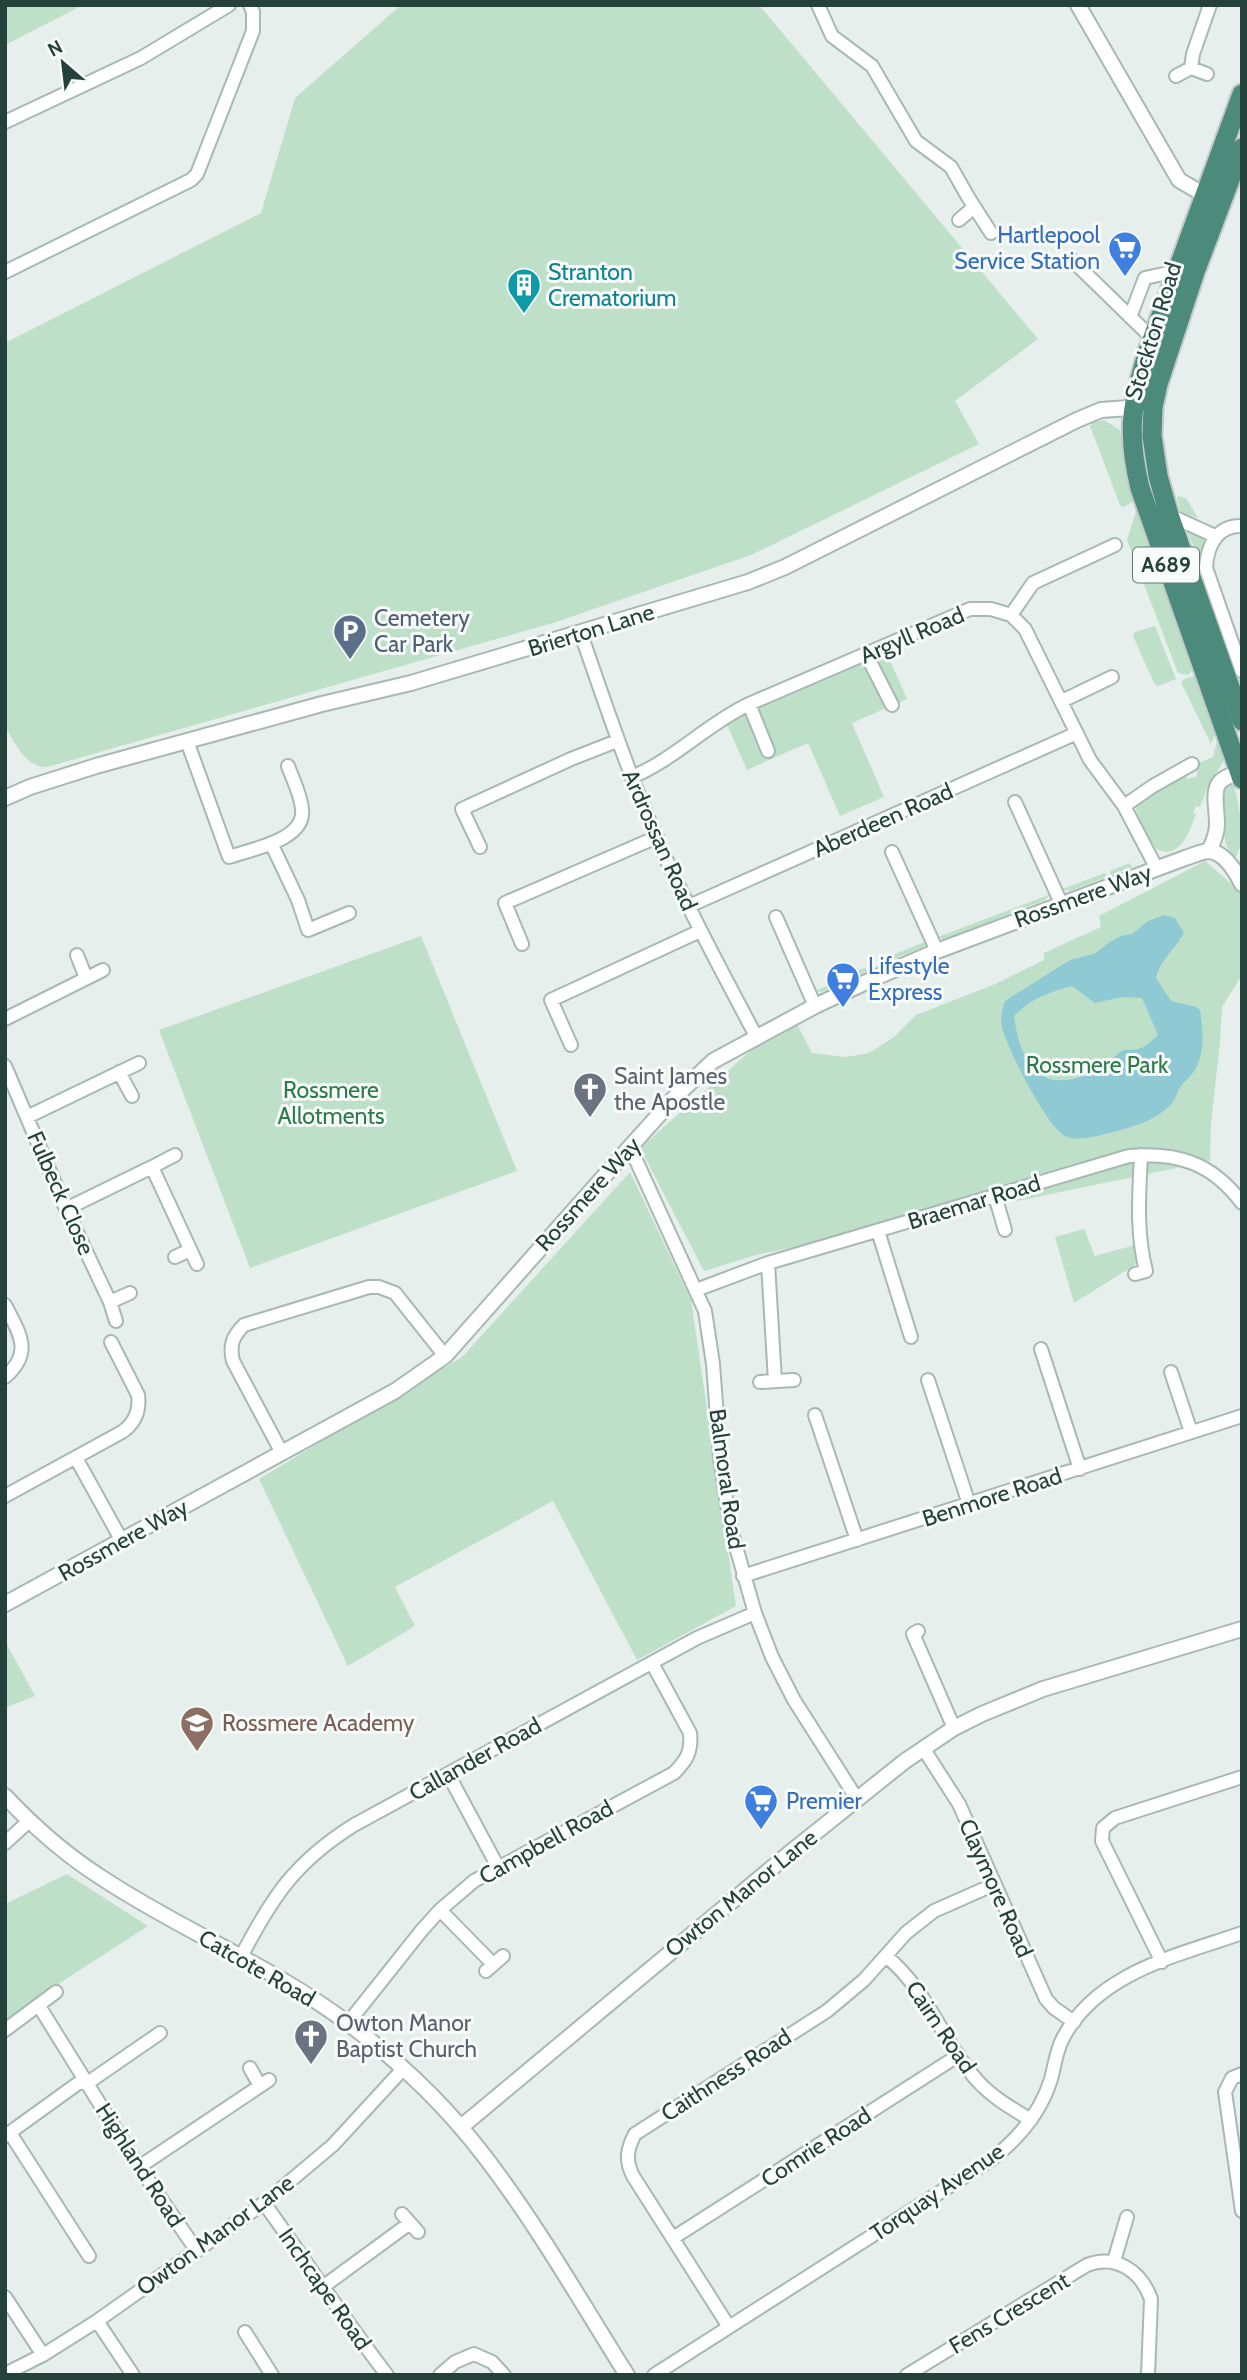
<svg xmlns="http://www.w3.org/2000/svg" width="1247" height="2380" font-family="Cabin,sans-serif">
  <rect width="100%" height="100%" fill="#e6efeb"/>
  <path fill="#bfe0c8" d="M5 5H83L5 45Z
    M401 5H759L1038 339 955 401 979 444 751 555 553 623 47 767C25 767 16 744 5 727V343L261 213 295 98Z
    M1104 420 1120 430 1125 468 1135 501 1123 507 1120 505 1090 426 1094 422Z
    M1177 496 1186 498 1198 518 1181 513Z
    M1137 508 1193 669 1188 675 1178 673 1127 540Z
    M1186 527 1212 535 1203 547 1200 563Z
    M1155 626 1176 679 1158 686 1154 683 1133 636 1135 632Z
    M884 647 907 699 852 723 884 797 840 816 808 743 747 770 724 718Z
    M1194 676 1215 734 1211 744 1181 682 1184 679Z
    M1217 741 1224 760 1208 786 1200 807 1196 806 1193 813 1196 814C1190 830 1181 859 1158 850 1151 843 1136 815 1135 805L1155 787 1184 776 1188 779 1197 776 1196 764 1213 757Z
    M1233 783C1239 802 1247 843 1235 858 1223 846 1224 836 1224 820 1224 805 1217 793 1233 783Z
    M1205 861 1242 893V975L1222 1007 1220 1042 1211 1124 1210 1161 756 1255 704 1271 640 1148 757 1045 797 1024 812 1053 846 1057 869 1053 894 1037 916 1015 993 985 1044 960V953L1101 927 1099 916Z
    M1130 863 1132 867 1070 891 1062 889 1105 873 1107 875 1110 874V871Z
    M1051 894 1045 900 955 935 943 939 938 937Z
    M421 936 517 1171 250 1268 159 1030Z
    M927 941 925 946 890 961 888 957Z
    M866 967 867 971 822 992 816 991Z
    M630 1172 691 1300 736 1606 637 1660 553 1501 395 1587 415 1626 348 1666 259 1479 462 1357Z
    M1084 1229 1095 1256 1135 1245 1138 1263 1074 1303 1055 1237Z
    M5 1641 35 1696 5 1708Z
    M67 1874 148 1926 32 2001 5 2023V1904Z"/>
  <path fill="#8ec9d4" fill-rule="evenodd" d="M1164 915 1175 918 1184 933C1175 949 1160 960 1156 978L1171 1001 1196 1007 1200 1010C1203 1029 1205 1050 1196 1068 1192 1076 1184 1081 1179 1089 1177 1093 1175 1099 1172 1103 1156 1121 1132 1127 1110 1133 1097 1136 1080 1141 1067 1137 1049 1132 1006 1046 1002 1027 1000 1018 1002 1010 1005 1001L1070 960 1094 954 1110 942 1121 936 1132 934 1148 921ZM1072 986 1095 1003 1122 997 1142 998 1158 1035C1153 1039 1147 1046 1141 1048 1135 1051 1126 1048 1120 1052 1114 1056 1110 1063 1104 1066 1048 1098 1022 1074 1014 1016 1030 999 1050 992 1072 986Z"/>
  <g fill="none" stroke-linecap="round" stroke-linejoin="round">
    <g stroke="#a8b8b2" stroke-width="16">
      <path id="minor" d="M818 5 832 36 872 66 916 141 951 167 968 197 991 233
        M1191 68 1193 54 1210 5
        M1176 76 1191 68 1207 74
        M5 122 141 58 229 5
        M959 220 974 207
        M1072 260 1152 338
        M5 272 191 180 197 174 253 31V12L250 5
        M1130 317 1145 278 1177 271
        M1169 515 1215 536
        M1242 526C1217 525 1207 546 1206 568L1242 671
        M1011 615 1033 583 1115 545
        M581 634C605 703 628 772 657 839 687 907 722 972 757 1038
        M866 654 892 705
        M1062 701 1112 677
        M749 704 768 751
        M187 741 229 857C252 849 306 840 302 809 301 795 293 780 288 766
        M632 777C675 759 707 724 749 704L970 609H991L1011 615 1025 629 1090 760 1124 806 1157 869
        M1015 802 1062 905
        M1124 806 1153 786 1192 764
        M271 843 298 900 308 930 349 913
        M480 847 462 809 571 759 617 741
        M892 852 937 951
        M689 906 1077 733
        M776 917 815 1006
        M522 944 505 903 657 837
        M77 955 86 978
        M5 1019 103 970
        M571 1045 551 1000 700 931
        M5 1066 66 1209 110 1302 116 1321
        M119 1072 132 1096
        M27 1117 139 1063
        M630 1147 705 1311 713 1364 720 1457 726 1498 732 1533 755 1613 772 1657 794 1700 857 1799
        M152 1167 175 1155
        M995 1196 1005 1230
        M66 1209 152 1167 197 1264
        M878 1231 911 1337
        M175 1257 190 1250
        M768 1263 775 1381
        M1135 1274 1146 1271C1136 1232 1139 1195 1141 1155
        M696 1290 768 1263 1129 1156C1178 1152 1212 1163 1242 1203
        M110 1302 130 1293
        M5 1305C19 1333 34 1352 5 1377
        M1041 1349 1080 1469
        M1171 1372 1191 1432
        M928 1380 969 1504
        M760 1382 794 1380
        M815 1415 857 1540
        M282 1453 233 1361C229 1345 233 1336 244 1325L369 1287H379L395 1293 445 1356
        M76 1458 122 1541
        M5 1496 122 1432C135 1423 140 1410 138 1395L111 1342
        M743 1576 1242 1416
        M918 1631 913 1634 954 1728
        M923 1748 959 1804 1046 1999 1054 2008 1074 2022
        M448 1774 498 1867
        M5 1843 29 1821
        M440 1910 493 1964
        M886 1956C929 1992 941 2039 975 2078 990 2096 1011 2108 1031 2120
        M241 1957C272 1897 295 1862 354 1825L697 1638 755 1613
        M1162 1962 1102 1841 1103 1828 1115 1818 1242 1777
        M486 1971 503 1956
        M39 2006 139 2167 197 2251
        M348 2023 422 1930 440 1910 474 1881 674 1773C687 1760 692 1751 690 1733L652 1663
        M5 2030 56 1992
        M250 2068 260 2086
        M1242 2074 1232 2078 1225 2092 1242 2211
        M86 2084 160 2033
        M10 2133 89 2256
        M5 2136 84 2079
        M139 2167 269 2080
        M264 2203C305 2260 344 2319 387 2375
        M402 2214 418 2232
        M673 2238 959 2055
        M1114 2261 1127 2217
        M324 2286 410 2223
        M5 2297 43 2355
        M97 2321 133 2375
        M729 2327 633 2176C625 2160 627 2149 635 2134L827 2011 864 1980 906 1933 934 1911 995 1884
        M245 2332 272 2375
        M5 2374 43 2355 97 2321 264 2203 333 2145 403 2069
        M440 2375 455 2362 474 2354 492 2362 504 2375
        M654 2375 992 2159C1019 2138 1041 2112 1051 2079 1055 2065 1056 2051 1063 2038 1098 1972 1177 1956 1242 1933
        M907 2375 1087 2265C1116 2254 1141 2271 1151 2299L1148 2375"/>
    </g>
    <g stroke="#a8b8b2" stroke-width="18">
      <path id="tertiary" d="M1078 5 1179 180 1196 190 1214 194
        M5 798 30 787 96 766 322 704 411 683 748 582 785 567 1077 420 1101 410 1143 407
        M1209 851C1213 843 1217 834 1217 824 1217 800 1206 776 1242 774
        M5 1604 395 1391 445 1356 630 1147 675 1097 713 1061 815 1006 877 977 937 951 1185 858C1192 856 1202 851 1209 851 1224 852 1236 872 1242 884
        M5 1796C34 1827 66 1855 102 1878 182 1931 272 1966 349 2024 399 2061 447 2107 485 2157 538 2226 581 2302 627 2375
        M461 2127 791 1852 905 1761 954 1728 982 1714 1043 1689 1242 1629"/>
    </g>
    <g stroke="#c2cac8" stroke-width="23">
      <path id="trunk" d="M1242 94 1148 351C1132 406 1126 430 1140 488L1242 779
        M1242 148 1195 272 1158 384 1153 407 1152 436 1158 476 1169 515 1242 721"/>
    </g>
    <use href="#minor" stroke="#fff" stroke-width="12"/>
    <use href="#tertiary" stroke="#fff" stroke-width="14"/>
    <use href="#trunk" stroke="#4c8a7c" stroke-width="19"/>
  </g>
  <defs>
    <g id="supermarket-pin" transform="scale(1.75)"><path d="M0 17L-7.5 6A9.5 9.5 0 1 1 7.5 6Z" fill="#3f7fe0" stroke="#f7fbf9"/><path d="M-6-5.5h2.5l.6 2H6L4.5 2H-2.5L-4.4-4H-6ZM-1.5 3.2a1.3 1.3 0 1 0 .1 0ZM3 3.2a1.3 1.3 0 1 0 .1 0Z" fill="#fff"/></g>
    <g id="building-pin" transform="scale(1.75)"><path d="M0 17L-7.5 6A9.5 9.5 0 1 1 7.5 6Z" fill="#0f9aa8" stroke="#f7fbf9"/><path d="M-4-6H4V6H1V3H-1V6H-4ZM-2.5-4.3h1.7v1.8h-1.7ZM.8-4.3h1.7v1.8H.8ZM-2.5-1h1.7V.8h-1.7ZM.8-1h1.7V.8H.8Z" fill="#fff"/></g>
    <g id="parking-pin" transform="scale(1.75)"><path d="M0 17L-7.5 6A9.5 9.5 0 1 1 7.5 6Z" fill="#5c6f8a" stroke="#f7fbf9"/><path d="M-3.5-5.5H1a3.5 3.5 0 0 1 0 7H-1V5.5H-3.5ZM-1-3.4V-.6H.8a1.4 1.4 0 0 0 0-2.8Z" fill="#fff"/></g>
    <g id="church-pin" transform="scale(1.75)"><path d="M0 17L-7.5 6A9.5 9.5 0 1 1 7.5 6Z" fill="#6b7280" stroke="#f7fbf9"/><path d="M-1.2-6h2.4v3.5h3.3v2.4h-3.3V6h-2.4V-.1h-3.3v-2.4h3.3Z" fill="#fff"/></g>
    <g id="school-pin" transform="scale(1.75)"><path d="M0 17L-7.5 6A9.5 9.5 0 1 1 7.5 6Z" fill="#8d6e63" stroke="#f7fbf9"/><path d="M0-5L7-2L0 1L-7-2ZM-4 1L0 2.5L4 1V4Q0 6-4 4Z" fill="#fff"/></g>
  </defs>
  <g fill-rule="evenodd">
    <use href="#supermarket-pin" x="1125" y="248"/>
    <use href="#building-pin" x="524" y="285"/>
    <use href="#parking-pin" x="350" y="631"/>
    <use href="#supermarket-pin" x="843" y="979"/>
    <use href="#church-pin" x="590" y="1089"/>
    <use href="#school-pin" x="197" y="1723"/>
    <use href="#supermarket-pin" x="761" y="1801"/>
    <use href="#church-pin" x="311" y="2036"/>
  </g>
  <g text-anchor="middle" stroke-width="6" stroke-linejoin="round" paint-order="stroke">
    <rect fill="#f7fbf9" stroke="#637a73" stroke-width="2" x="1133" y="547.5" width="66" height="35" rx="5"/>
    <g font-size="21" font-weight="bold" fill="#24423a">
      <text x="1166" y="572">A689</text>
    </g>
    <g font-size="23" fill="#366cbe" stroke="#f7fbf9" text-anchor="start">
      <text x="1100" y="243" text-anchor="end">Hartlepool<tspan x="1100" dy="26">Service Station</tspan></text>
      <text x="868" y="974">Lifestyle<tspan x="868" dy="26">Express</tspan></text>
      <text x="786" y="1809">Premier</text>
    </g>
    <g font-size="23" fill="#0d838f" stroke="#f7fbf9" text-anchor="start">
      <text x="548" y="280">Stranton<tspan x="548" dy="26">Crematorium</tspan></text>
    </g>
    <g font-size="23" fill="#24423a" stroke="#f7fbf9">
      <text transform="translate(1153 331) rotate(-73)" y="8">Stockton Road</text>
      <text transform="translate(591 630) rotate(-17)" y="8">Brierton Lane</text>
      <text transform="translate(912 635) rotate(-23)" y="8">Argyll Road</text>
      <text transform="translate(883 820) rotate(-24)" y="8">Aberdeen Road</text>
      <text transform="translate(660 840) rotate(66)" y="8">Ardrossan Road</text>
      <text transform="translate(1083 896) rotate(-20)" y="8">Rossmere Way</text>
      <text transform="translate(61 1193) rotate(66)" y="8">Fulbeck Close</text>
      <text transform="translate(588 1194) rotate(-48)" y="8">Rossmere Way</text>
      <text transform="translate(974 1202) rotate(-17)" y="8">Braemar Road</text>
      <text transform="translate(727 1479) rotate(82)" y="8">Balmoral Road</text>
      <text transform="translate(992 1497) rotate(-18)" y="8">Benmore Road</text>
      <text transform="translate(123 1540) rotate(-29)" y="8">Rossmere Way</text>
      <text transform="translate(475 1759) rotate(-29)" y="8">Callander Road</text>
      <text transform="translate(546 1842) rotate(-29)" y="8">Campbell Road</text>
      <text transform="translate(996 1888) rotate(66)" y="8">Claymore Road</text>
      <text transform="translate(741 1893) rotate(-39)" y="8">Owton Manor Lane</text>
      <text transform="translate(257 1968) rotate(30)" y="8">Catcote Road</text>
      <text transform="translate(941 2027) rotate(56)" y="8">Cairn Road</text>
      <text transform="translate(726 2075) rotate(-33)" y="8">Caithness Road</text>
      <text transform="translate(816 2147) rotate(-33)" y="8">Comrie Road</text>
      <text transform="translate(140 2165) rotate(57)" y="8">Highland Road</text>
      <text transform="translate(937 2192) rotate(-34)" y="8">Torquay Avenue</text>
      <text transform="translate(215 2235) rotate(-36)" y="8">Owton Manor Lane</text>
      <text transform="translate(325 2289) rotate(55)" y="8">Inchcape Road</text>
      <text transform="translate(1009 2313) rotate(-31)" y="8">Fens Crescent</text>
    </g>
    <g font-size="23" fill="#4e5e75" stroke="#f7fbf9" text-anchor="start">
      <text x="374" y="626">Cemetery<tspan x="374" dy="26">Car Park</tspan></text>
    </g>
    <g font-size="23" fill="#2d7a4b" stroke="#f7fbf9">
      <text x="1097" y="1073">Rossmere Park</text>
      <text x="331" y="1098">Rossmere<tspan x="331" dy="26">Allotments</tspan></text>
    </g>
    <g font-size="23" fill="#5b616d" stroke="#f7fbf9" text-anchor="start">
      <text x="614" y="1084">Saint James<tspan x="614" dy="26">the Apostle</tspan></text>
      <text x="336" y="2031">Owton Manor<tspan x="336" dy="26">Baptist Church</tspan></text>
    </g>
    <g font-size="23" fill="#785e54" stroke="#f7fbf9" text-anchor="start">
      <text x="222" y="1731">Rossmere Academy</text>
    </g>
  </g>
  <rect width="1247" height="2380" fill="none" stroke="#24423a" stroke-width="14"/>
  <g transform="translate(63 63) rotate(332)" stroke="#f7fbf9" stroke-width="5" paint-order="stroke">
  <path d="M0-5L12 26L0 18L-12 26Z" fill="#24423a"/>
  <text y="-10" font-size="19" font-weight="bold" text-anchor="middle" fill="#24423a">N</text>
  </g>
</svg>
